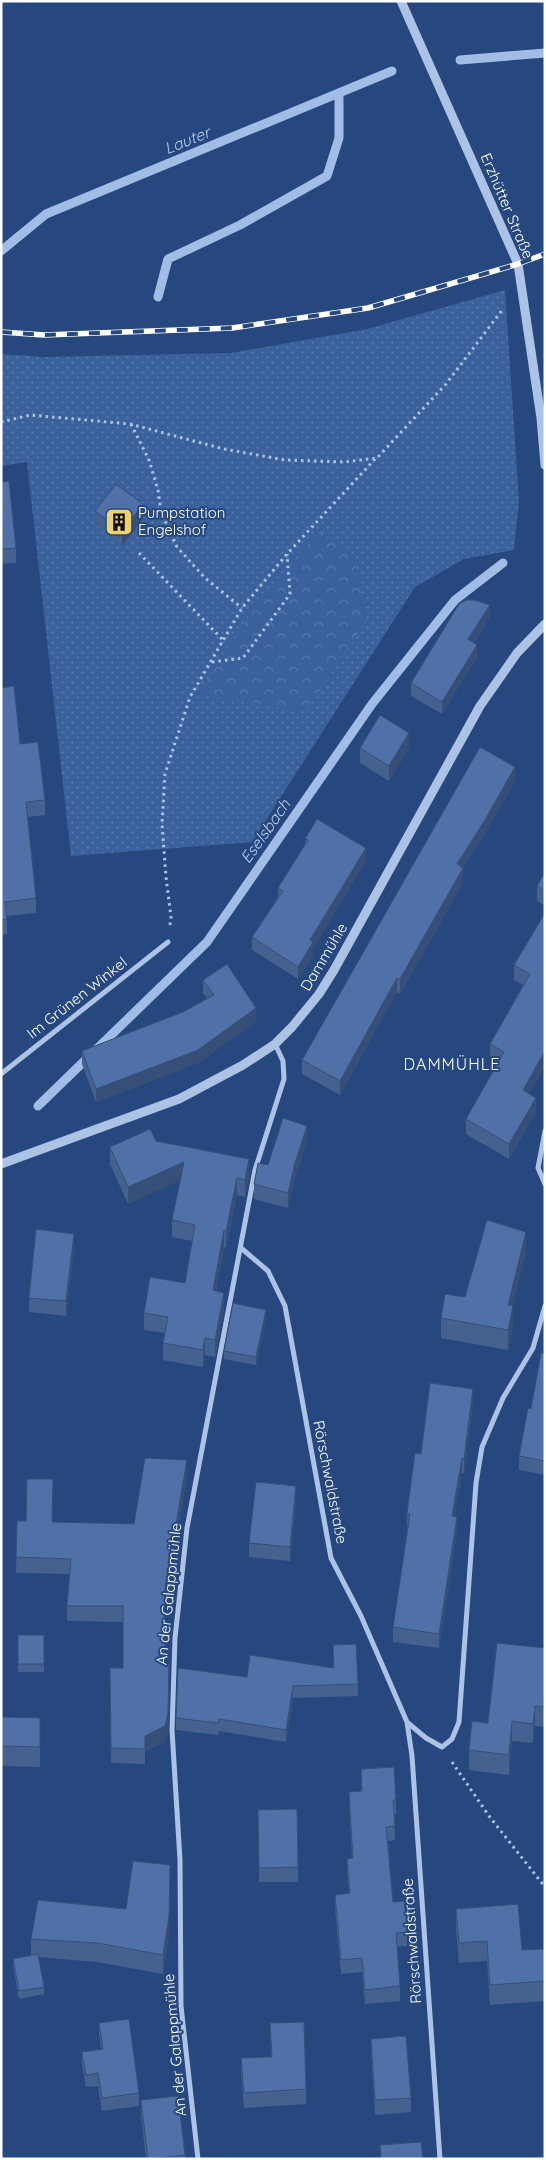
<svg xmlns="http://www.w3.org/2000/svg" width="546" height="2160" font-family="Quicksand,sans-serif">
  <defs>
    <pattern id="grass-dots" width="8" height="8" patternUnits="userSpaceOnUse" patternTransform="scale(1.25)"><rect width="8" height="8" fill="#3b619d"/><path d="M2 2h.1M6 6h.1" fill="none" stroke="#5879ac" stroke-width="1.8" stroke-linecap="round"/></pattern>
    <pattern id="park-crowns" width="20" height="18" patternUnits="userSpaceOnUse" patternTransform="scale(1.25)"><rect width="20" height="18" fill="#3b619d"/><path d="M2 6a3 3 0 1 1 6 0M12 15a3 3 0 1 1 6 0" fill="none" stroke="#5879ac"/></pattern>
  </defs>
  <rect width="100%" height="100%" fill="#26487f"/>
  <path fill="url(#grass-dots)" d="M505 290 519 502 514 550 464 559 415 587 252 842 71 856 27 462 1 466V354L45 357 231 353 367 329Z"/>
  <path fill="url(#park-crowns)" d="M320 532 354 559 367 621 305 712 199 695C235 631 269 585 320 532Z"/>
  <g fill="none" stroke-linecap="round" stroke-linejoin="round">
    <path stroke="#a1bde6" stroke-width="9" d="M460 60 545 53
      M1 251 46 214 392 71
      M158 297 168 259 240 225 327 176 339 138V94
      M38 1106 207 942 372 704 455 600 503 563"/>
    <path stroke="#adc3e6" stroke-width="3" stroke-dasharray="2.5 4" stroke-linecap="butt" d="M1 422 30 415 130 424 224 449 285 460 344 462 377 458 446 384 503 309
      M131 424 149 460 158 490 161 512 177 547 205 578 242 608
      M139 553 223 640
      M212 662 243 658 290 594 287 554
      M170 925 171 917 166 877 162 824 165 774 190 697 242 608 287 554 376 458
      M452 1762 489 1816 545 1887"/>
    <path stroke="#adc3e6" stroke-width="5" d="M1 1074 168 942
      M545 1131 538 1168 545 1184
      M241 1248 268 1271 285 1306 331 1558 361 1616 407 1722 412 1756 440 2159
      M408 1723 426 1738 442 1747 452 1739 459 1722 476 1483 482 1447 503 1398 533 1348 545 1306
      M198 2159 181 2006 180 1860 172 1730 175 1638 187 1528 255 1170 284 1079 283 1061 275 1044"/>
    <path stroke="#adc3e6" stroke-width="9" d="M401 1 518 264 541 418 545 465
      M1 1164 179 1099 243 1065 275 1044 292 1027 319 994 334 970 480 706 517 653 545 624"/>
    <g stroke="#fff" stroke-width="5.5">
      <path id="rail" d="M1 332 44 335 232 328 368 308 518 264 545 254"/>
    </g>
    <use href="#rail" stroke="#26487f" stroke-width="4" stroke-dasharray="11" stroke-linecap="butt"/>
  </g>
  <path fill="#446190" d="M1 482 16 548V563L1 564Z
    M95 511 143 519 122 546 95 525Z
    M490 617 474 643 477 657 442 714 411 696V683Z
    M1 688 20 744 45 800V815L27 817 36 898V913L7 916V934L1 935Z
    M360 748H409L389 781 360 763Z
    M515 781 485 834 463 868V883L400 994 397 992 340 1095 302 1074V1060Z
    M305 839 366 861 313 948V955L298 979 252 950V937L278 897V888L305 844Z
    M545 872V906L537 901V886Z
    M545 913 529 1094 536 1112 509 1159 466 1134V1119L498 1063 490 1058V1044L523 985 514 980V965Z
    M203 980 256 1021 198 1063 96 1102 82 1064V1051L183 1012 207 999 203 993Z
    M156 1141 249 1176 245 1197 237 1195 226 1248 224 1247 216 1291 224 1309 215 1357 205 1355 203 1367 163 1360V1343L165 1333 144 1330V1313L185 1283 192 1241 172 1237V1220L180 1180 128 1204 110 1164V1147Z
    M307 1141 295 1178 288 1208 254 1199V1184L268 1165Z
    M74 1248 66 1316 29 1312V1298Z
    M526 1252 512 1306 513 1326 508 1350 441 1338V1318L465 1297Z
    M266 1318 256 1365 224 1359V1351Z
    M545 1354V1475L519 1470V1456Z
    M473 1404 464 1473H462L454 1517 457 1531 439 1648 393 1642V1627L408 1527H407V1513L421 1454Z
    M187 1476 165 1603V1662L169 1678 168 1729 165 1742 145 1751V1764L111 1763 110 1668H123V1622L67 1621V1606L70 1574 16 1573 17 1521 134 1524Z
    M296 1501 290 1561 249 1557V1543Z
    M18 1635H44V1672H18Z
    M333 1645 358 1684V1696L293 1698 286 1742 219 1731 218 1735 176 1730V1718L247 1677 333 1668Z
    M545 1648 544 1727 535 1726 533 1743 512 1741 509 1775 469 1770V1750L488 1723Z
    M1 1717 40 1718V1767L1 1766Z
    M361 1769 396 1800V1814H394L395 1840 388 1841 393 1902 407 1932V1946L397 1947 400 1986V2001L365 2004 362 1972 341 1974 335 1909V1895L349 1893 347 1873V1859L352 1858 349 1806V1792L361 1791Z
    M297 1809 298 1882H259L258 1810Z
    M170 1883 169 1934 163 1974 97 1962 38 1957 44 1987V1994L19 1999 13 1966V1959L31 1955V1939L126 1909Z
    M456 1909 522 1950 545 1949V2001L490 2005 487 1961 459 1963 456 1929Z
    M99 2023 139 2093V2106L102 2111 98 2086 86 2087 82 2064V2052L101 2049 99 2035Z
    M270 2023 306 2089V2104L244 2108 241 2072V2058L271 2057Z
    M371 2039 411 2098V2112L375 2115 371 2053Z
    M141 2100 185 2155V2159H146L141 2115Z"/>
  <path fill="#374f76" d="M143 504V519L122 546V532Z
    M490 605V617L468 652V639Z
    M477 645V657L442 714V702Z
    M409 733V748L389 781V766Z
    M515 767V781L485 834 463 868V883L400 994V979L457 864Z
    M366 848V861L313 948V955L298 979V967L310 940Z
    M397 978V992L340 1095V1081Z
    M256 1008V1021L198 1063 96 1102V1089Z
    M545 1051V1066L523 1105V1090Z
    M536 1098V1112L509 1159V1144Z
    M307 1126V1141L295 1178 288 1208V1193L295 1163Z
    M249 1159V1176L245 1197V1180Z
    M184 1162V1179L128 1204V1187Z
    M237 1178V1195L226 1248V1231Z
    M224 1230V1247L213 1307V1290Z
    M526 1232V1252L508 1325V1305Z
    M74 1234V1248L66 1316V1301Z
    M224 1293V1309L215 1357V1340Z
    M513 1306V1326L508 1350V1330Z
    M266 1310V1318L256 1365V1357Z
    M205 1338V1355L203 1367V1350Z
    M473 1389V1404L464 1473V1459Z
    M462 1458V1473L452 1530V1516Z
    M187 1460V1476L165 1603V1588Z
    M296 1486V1501L290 1561V1547Z
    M457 1517V1531L439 1648V1634Z
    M169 1663 168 1729 165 1742 145 1751V1764V1736Z
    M293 1686V1698L286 1742V1730Z
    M535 1706V1726L533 1743V1724Z
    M512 1721V1741L509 1775V1755Z
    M170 1865 169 1934 163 1974V1955Z"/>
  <path fill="#4f71a8" stroke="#374f76" d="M9 481 16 548 1 549V482Z
    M116 484 143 504 122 532 95 511Z
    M466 600H474L490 605 468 639 477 645 442 702 411 683 459 604Z
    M14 686 20 744 38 742 45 800 26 802 36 898 5 902 7 919 1 920V688Z
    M380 715 409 733 389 766 360 748Z
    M480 747 515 767 485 820 457 864 463 868 400 979 397 978 340 1081 302 1060Z
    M317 819 366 848 310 940 313 942 298 967 252 937 283 891 278 888 308 840 305 839Z
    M545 872V891L537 886Z
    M545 913V1051L523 1090 536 1098 509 1144 466 1119 504 1052 490 1044 530 974 514 965Z
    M227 964 256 1008 198 1050 96 1089 82 1051 183 1012 214 995 203 980Z
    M283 1118 307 1126 295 1163 288 1193 254 1184 258 1163 268 1165Z
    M150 1129 156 1141 249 1159 245 1180 237 1178 226 1231 224 1230 213 1290 224 1293 215 1340 205 1338 203 1350 163 1343 168 1317 144 1313 150 1277 185 1283 195 1225 172 1220 184 1162 128 1187 110 1147Z
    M487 1220 526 1232 508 1305 513 1306 508 1330 441 1318 445 1294 465 1297Z
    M36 1229 74 1234 66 1301 29 1298Z
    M233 1303 266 1310 256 1357 224 1351Z
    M541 1353 545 1354V1461L519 1456 528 1408 531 1409Z
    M430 1383 473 1389 464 1459 462 1458 452 1516 457 1517 439 1634 393 1627 410 1514 407 1513 415 1453 421 1454Z
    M145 1458 187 1460 165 1588V1662L169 1663 168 1713 165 1726 145 1736V1749L111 1748 110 1668H123V1606H67L71 1559 16 1557 17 1521H26L27 1479H53L52 1522 134 1524Z
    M256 1482 296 1486 290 1547 249 1543Z
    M18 1635H44V1664H18Z
    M497 1643 545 1648 544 1707 535 1706 533 1724 512 1721 509 1755 469 1750 472 1721 488 1723Z
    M356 1644 358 1684 293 1686 286 1730 219 1719 218 1723 176 1718 178 1668 247 1677 250 1655 334 1668 333 1645Z
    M1 1717 40 1718V1747L1 1746Z
    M394 1767 396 1800H393L395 1826 386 1827 393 1902 404 1901 406 1918 407 1932 396 1933 400 1986 365 1990 362 1958 341 1960 335 1895 350 1893 347 1859 353 1858 349 1792 362 1791 361 1769Z
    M297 1809 298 1867 259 1868 258 1810Z
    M133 1861 170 1865 169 1916 163 1955 97 1943 31 1939 38 1900 126 1909Z
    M518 1904 522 1950 545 1949V1981L490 1985 487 1941 459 1943 456 1909Z
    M38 1954 44 1987 19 1991 13 1959Z
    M129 2019 139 2093 102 2098 98 2073 86 2075 82 2052 103 2049 99 2023Z
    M304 2022 306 2089 244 2093 241 2058 272 2057 270 2023Z
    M406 2036 411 2098 375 2100 371 2039Z
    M178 2096 185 2155 148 2159 141 2100Z
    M421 2142 423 2159H381L380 2145Z"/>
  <defs>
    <g id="building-square" transform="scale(1.4375)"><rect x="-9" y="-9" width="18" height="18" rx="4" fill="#eed172" stroke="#26487f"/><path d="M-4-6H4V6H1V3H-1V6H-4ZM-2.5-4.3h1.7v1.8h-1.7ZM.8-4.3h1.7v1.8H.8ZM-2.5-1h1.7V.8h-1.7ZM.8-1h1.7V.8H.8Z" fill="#111"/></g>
  </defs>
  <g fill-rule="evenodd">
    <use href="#building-square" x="119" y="522"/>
  </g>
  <g text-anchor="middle" stroke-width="4" stroke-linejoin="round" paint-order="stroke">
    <g font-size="15" fill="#fff" stroke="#26487f">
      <text transform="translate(507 206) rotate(67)" y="5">Erzhütter Straße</text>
      <text transform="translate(324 957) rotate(-59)" y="5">Dammühle</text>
      <text transform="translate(77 998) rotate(-38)" y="5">Im Grünen Winkel</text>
      <text transform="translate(330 1482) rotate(79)" y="5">Rörschwaldstraße</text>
      <text transform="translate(169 1594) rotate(-84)" y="5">An der Galappmühle</text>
      <text transform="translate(412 1941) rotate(-94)" y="5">Rörschwaldstraße</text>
      <text transform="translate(175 2045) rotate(-95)" y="5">An der Galappmühle</text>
    </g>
    <g font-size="15" fill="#fff" stroke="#26487f" text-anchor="start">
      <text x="138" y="518">Pumpstation<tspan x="138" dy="17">Engelshof</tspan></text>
    </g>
    <g font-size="16" font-style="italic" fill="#b8cded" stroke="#26487f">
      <text transform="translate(187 140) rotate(-22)" y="6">Lauter</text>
      <text transform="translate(265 831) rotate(-55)" y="6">Eselsbach</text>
    </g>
    <g font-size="16" letter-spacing="1" fill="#fff" stroke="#26487f">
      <text x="452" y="1070">DAMMÜHLE</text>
    </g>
  </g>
  <rect width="546" height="2160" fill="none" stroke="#ffffff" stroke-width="5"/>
</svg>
